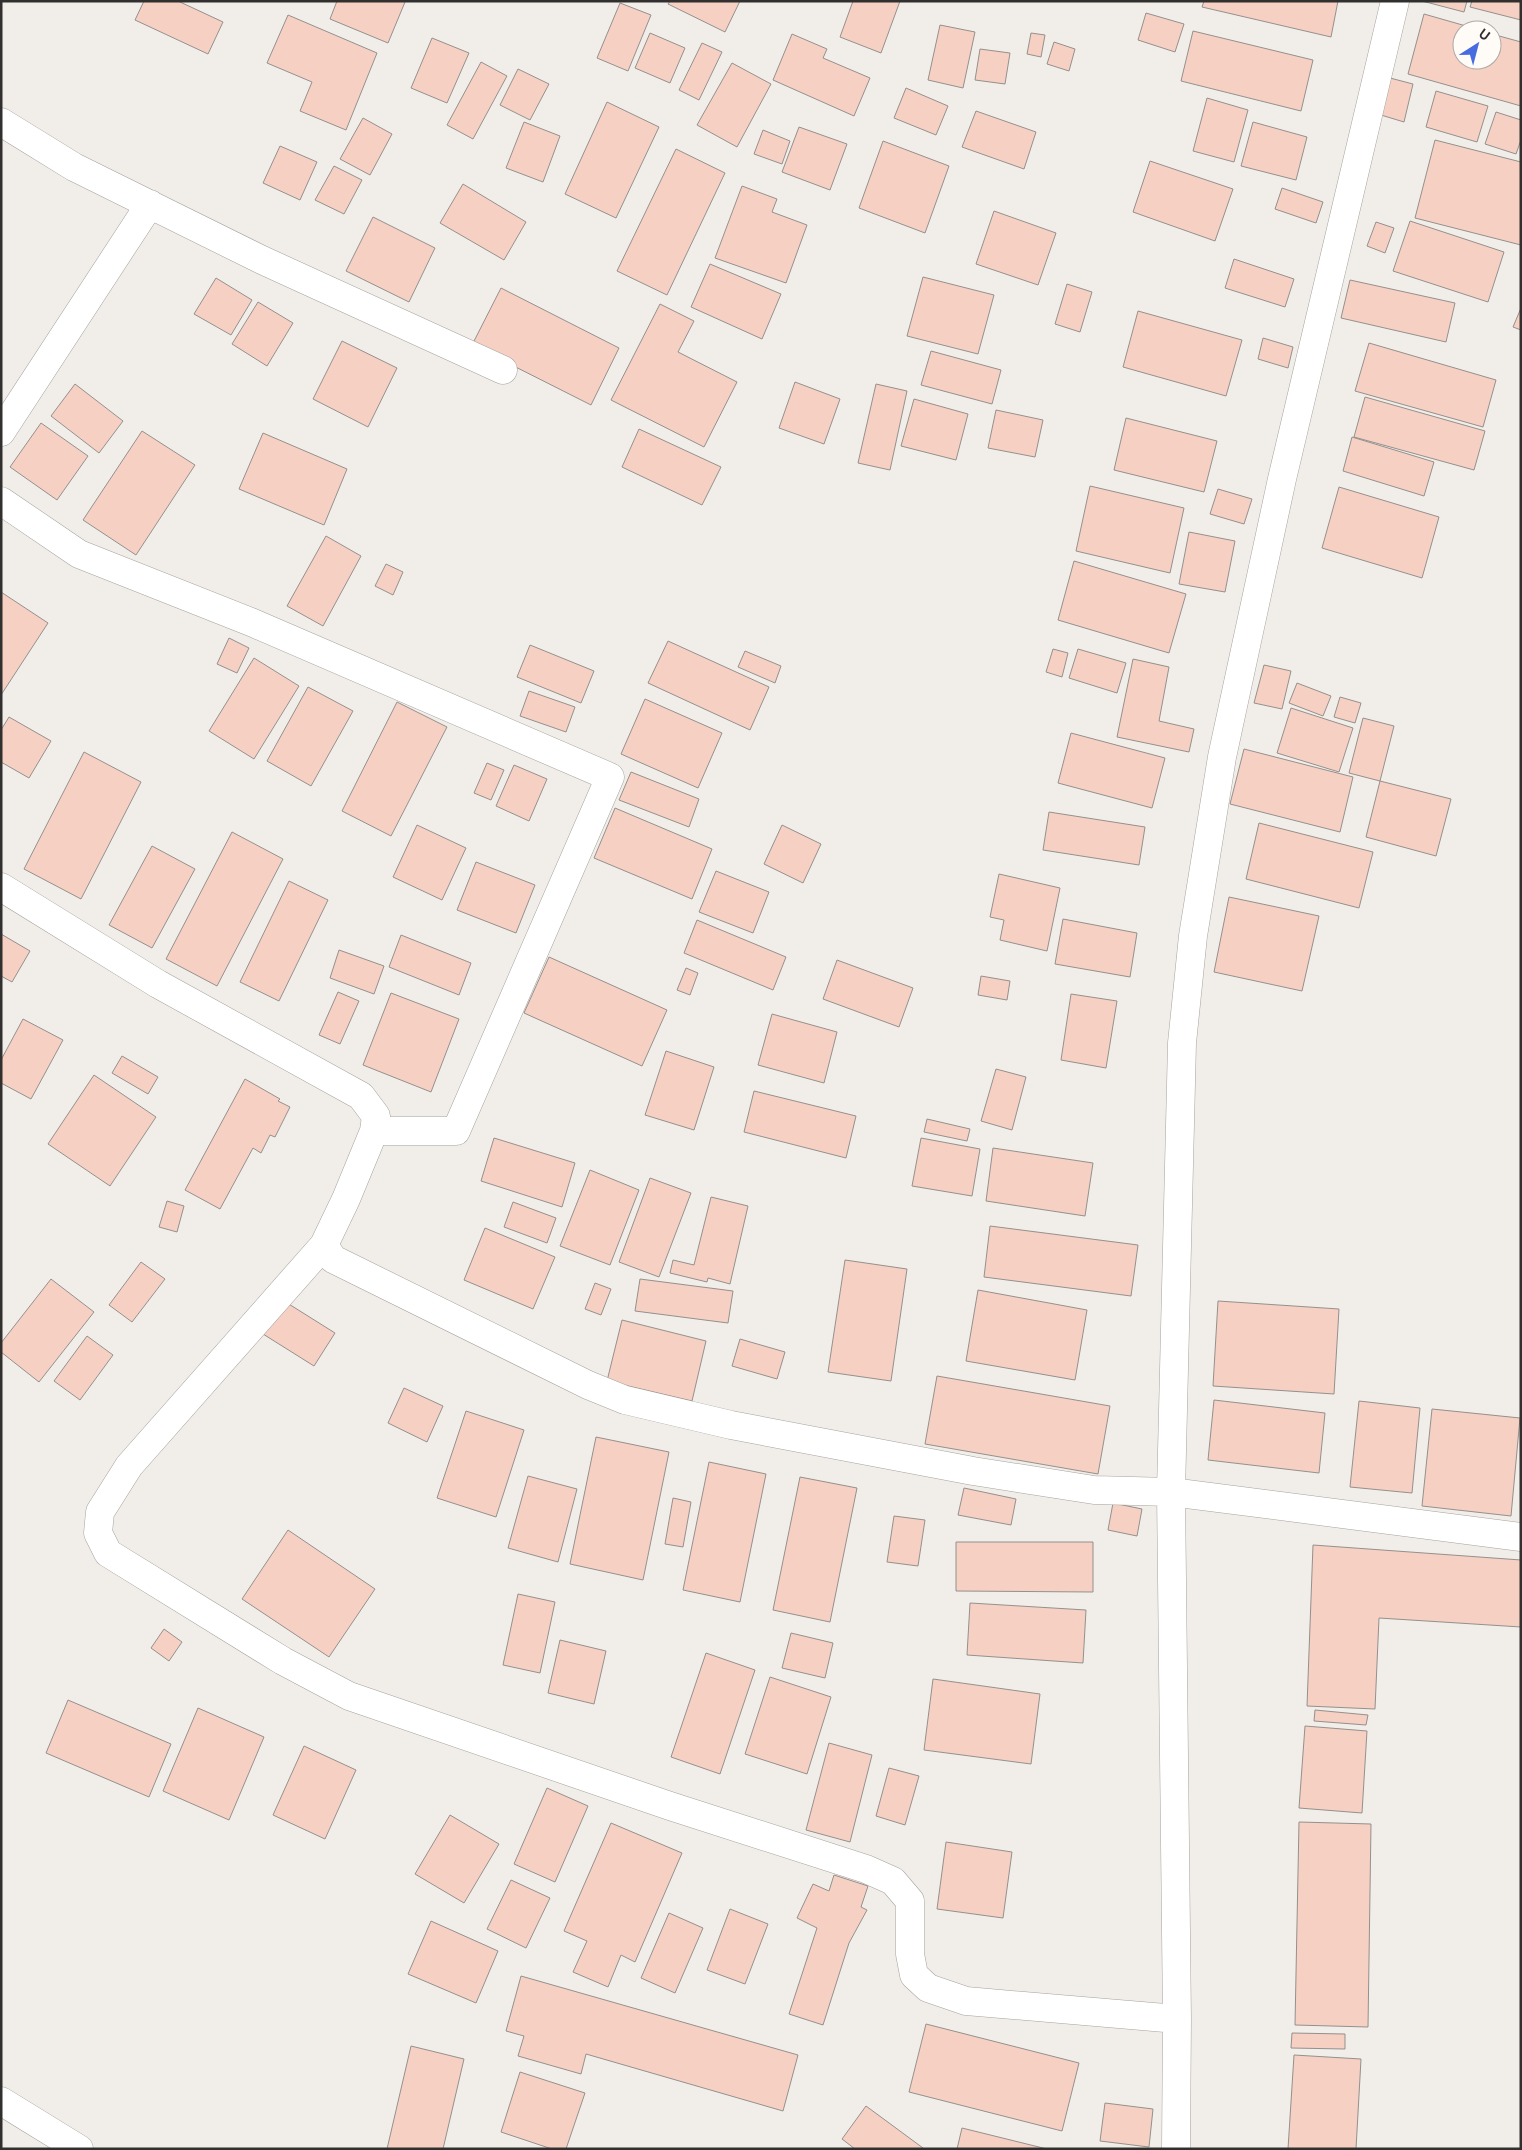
<svg xmlns="http://www.w3.org/2000/svg" width="1522" height="2150" font-family="'DM Sans',sans-serif">
  <rect width="100%" height="100%" fill="#f1eee9"/>
  <path fill="#f5d0c3" stroke="#95908e" d="M144 1H178L223 22 208 54 135 20Z
    M337 1H404L405 2 388 43 330 19Z
    M670 1H740L725 32 668 4Z
    M853 1H900L881 53 840 37Z
    M1204 1H1338L1331 37 1202 7Z
    M1422 1H1467L1464 12Z
    M1472 1H1521V20L1470 7Z
    M620 3 651 15 628 71 597 58Z
    M1146 13 1184 24 1175 52 1138 40Z
    M1424 14 1480 30H1462V60H1492V34L1521 42V106L1408 74Z
    M288 15 377 53 346 130 300 111 312 82 267 63Z
    M940 25 975 32 963 88 928 80Z
    M1193 31 1313 60 1301 111 1181 81Z
    M650 33 685 48 670 83 635 68Z
    M1031 33 1045 35 1041 57 1027 54Z
    M792 34 827 49 823 58 870 78 854 116 773 80Z
    M432 38 469 53 447 103 411 88Z
    M1054 42 1075 49 1069 71 1047 64Z
    M702 43 722 52 699 100 679 90Z
    M980 49 1010 53 1005 84 975 80Z
    M481 62 507 76 473 139 447 125Z
    M732 63 771 84 737 147 697 125Z
    M518 69 549 84 530 120 500 105Z
    M1390 78 1413 84 1404 122 1381 115Z
    M906 88 948 106 936 135 894 118Z
    M1436 91 1488 106 1477 142 1426 127Z
    M1207 98 1248 110 1234 162 1193 151Z
    M607 102 659 127 616 218 565 194Z
    M976 111 1036 132 1024 169 962 147Z
    M1496 112 1521 120V140L1516 154 1485 144Z
    M363 118 392 134 370 175 340 159Z
    M524 122 560 136 543 182 506 168Z
    M1253 122 1307 137 1296 180 1241 166Z
    M799 127 847 144 830 190 782 172Z
    M763 130 790 141 782 164 754 154Z
    M1435 140 1521 162V245L1415 218Z
    M883 141 949 166 925 233 859 208Z
    M280 146 317 162 300 200 263 183Z
    M676 149 725 173 667 295 617 271Z
    M1150 161 1233 189 1215 241 1133 212Z
    M334 166 362 180 344 214 315 200Z
    M463 184 526 222 504 260 440 223Z
    M742 186 777 199 772 212 807 225 786 283 715 258Z
    M1282 188 1323 202 1316 223 1275 209Z
    M994 211 1056 233 1038 285 976 264Z
    M373 217 435 248 409 302 346 271Z
    M1410 221 1504 252 1488 302 1393 271Z
    M1376 222 1394 228 1385 253 1367 246Z
    M1234 259 1294 279 1285 307 1225 288Z
    M710 264 781 294 762 339 691 307Z
    M923 277 994 295 978 354 907 336Z
    M216 278 252 300 231 335 194 314Z
    M1350 280 1455 303 1446 342 1341 318Z
    M1067 284 1092 292 1080 332 1055 324Z
    M501 288 619 348 591 405 472 345Z
    M258 302 293 323 267 366 232 344Z
    M660 304 694 321 678 352 737 382 704 447 611 400Z
    M1521 308V330L1513 327Z
    M1138 311 1242 340 1226 396 1123 367Z
    M1263 338 1293 347 1288 368 1258 359Z
    M342 341 397 368 368 427 313 399Z
    M1369 343 1496 380 1483 427 1355 391Z
    M931 351 1001 370 992 404 921 385Z
    M795 382 840 399 824 444 779 428Z
    M75 384 123 421 99 453 51 416Z
    M876 384 907 391 890 470 858 463Z
    M1365 397 1485 431 1474 470 1354 437Z
    M914 399 968 414 956 460 901 446Z
    M996 410 1043 420 1035 457 988 448Z
    M1126 418 1217 441 1204 492 1114 470Z
    M41 423 88 456 57 500 10 467Z
    M639 429 721 467 702 505 622 467Z
    M142 431 195 465 136 555 83 520Z
    M263 433 347 469 324 525 239 489Z
    M1352 437 1434 462 1424 496 1343 471Z
    M1090 486 1184 508 1170 573 1076 551Z
    M1339 487 1439 517 1422 578 1322 548Z
    M1218 489 1252 499 1244 524 1210 514Z
    M1189 532 1235 541 1225 592 1179 584Z
    M326 536 361 556 323 626 287 606Z
    M1074 561 1186 594 1169 653 1058 620Z
    M386 564 403 572 393 595 375 586Z
    M1 592 48 623 1 695Z
    M229 638 249 648 237 673 217 664Z
    M668 641 769 687 750 730 648 683Z
    M530 645 594 671 581 703 517 677Z
    M1053 649 1068 653 1062 677 1046 672Z
    M1078 649 1126 663 1117 693 1069 678Z
    M745 651 781 666 775 683 738 667Z
    M254 658 299 686 254 759 209 731Z
    M1133 659 1169 667 1159 721 1194 729 1189 752 1117 737Z
    M1264 665 1291 671 1282 709 1254 703Z
    M1297 683 1331 696 1323 716 1289 703Z
    M308 687 353 711 311 786 267 761Z
    M529 691 575 707 566 732 520 716Z
    M1340 697 1361 703 1355 723 1334 717Z
    M645 699 722 733 698 788 621 754Z
    M397 702 447 727 391 836 342 811Z
    M1291 708 1353 728 1339 772 1277 753Z
    M9 717 51 741 29 778 1 762V730Z
    M1363 718 1394 726 1380 781 1349 773Z
    M1071 733 1165 758 1152 808 1058 783Z
    M1244 749 1353 777 1340 832 1230 804Z
    M84 752 141 782 81 899 24 869Z
    M487 763 504 770 491 800 474 793Z
    M514 765 547 779 529 821 496 806Z
    M631 772 699 799 689 827 619 800Z
    M1380 781 1451 799 1436 856 1366 837Z
    M615 808 712 849 692 899 594 858Z
    M1049 812 1145 827 1139 865 1043 850Z
    M1259 823 1373 852 1359 908 1246 879Z
    M417 825 466 848 442 900 393 877Z
    M782 825 821 844 803 883 764 864Z
    M232 832 283 859 217 986 166 959Z
    M152 846 195 869 152 948 109 925Z
    M476 862 535 885 516 933 457 910Z
    M716 871 769 892 753 933 699 912Z
    M999 874 1060 888 1047 951 1000 940 1004 920 990 917Z
    M289 881 328 900 279 1001 240 982Z
    M1229 897 1319 916 1302 991 1214 972Z
    M1063 919 1137 933 1130 977 1055 964Z
    M697 920 786 957 773 990 684 953Z
    M1 934 30 951 12 982 1 976Z
    M401 935 471 963 459 995 389 967Z
    M339 950 384 966 374 994 330 978Z
    M549 957 667 1010 642 1066 524 1013Z
    M837 960 913 988 899 1027 823 999Z
    M686 968 698 973 690 995 677 990Z
    M981 976 1010 981 1007 1000 978 995Z
    M338 992 359 1001 340 1044 319 1035Z
    M391 993 459 1019 431 1092 363 1065Z
    M1071 994 1117 1001 1106 1068 1061 1060Z
    M772 1014 837 1032 824 1083 758 1065Z
    M23 1019 63 1040 31 1099 1 1083V1060Z
    M666 1051 714 1067 694 1130 645 1115Z
    M122 1056 158 1077 148 1094 112 1073Z
    M996 1069 1026 1077 1012 1130 981 1121Z
    M94 1075 156 1117 110 1186 48 1144Z
    M245 1079 280 1099 278 1101 290 1107 275 1137 270 1135 261 1153 253 1148 220 1209 185 1190Z
    M754 1091 856 1116 846 1158 744 1132Z
    M927 1119 970 1129 967 1141 924 1132Z
    M494 1138 575 1163 562 1207 481 1181Z
    M921 1138 980 1149 972 1196 912 1186Z
    M993 1148 1093 1163 1085 1216 986 1201Z
    M590 1170 639 1190 610 1265 560 1246Z
    M650 1178 691 1193 659 1277 619 1262Z
    M711 1197 748 1206 730 1284 708 1278 707 1282 670 1273 673 1260 694 1265Z
    M167 1201 184 1206 177 1232 159 1227Z
    M513 1202 556 1218 547 1243 504 1227Z
    M990 1226 1138 1245 1131 1296 984 1277Z
    M485 1228 555 1257 533 1309 464 1280Z
    M845 1260 907 1269 891 1381 828 1372Z
    M141 1262 165 1279 132 1322 109 1305Z
    M51 1279 94 1312 39 1382 1 1352V1343Z
    M640 1279 733 1291 728 1323 635 1311Z
    M595 1283 611 1289 601 1315 585 1309Z
    M978 1290 1087 1310 1075 1380 966 1361Z
    M284 1301 335 1333 314 1366 263 1334Z
    M1218 1301 1339 1309 1334 1394 1213 1386Z
    M622 1320 706 1341 692 1401 607 1381Z
    M87 1336 113 1355 80 1400 54 1381Z
    M740 1339 785 1352 777 1379 732 1366Z
    M937 1376 1110 1406 1098 1474 925 1444Z
    M404 1388 443 1406 427 1442 388 1423Z
    M1214 1400 1325 1413 1319 1473 1208 1460Z
    M1359 1401 1420 1408 1412 1493 1350 1487Z
    M1432 1409 1520 1418 1511 1516 1422 1506Z
    M466 1411 524 1430 496 1517 437 1498Z
    M596 1437 669 1452 643 1580 570 1564Z
    M709 1462 766 1474 740 1602 683 1590Z
    M528 1476 577 1489 558 1562 508 1548Z
    M800 1477 857 1488 830 1622 773 1610Z
    M964 1488 1016 1499 1011 1525 958 1515Z
    M673 1498 691 1502 683 1547 665 1544Z
    M1113 1503 1142 1509 1137 1536 1108 1530Z
    M894 1516 925 1520 918 1566 887 1562Z
    M288 1530 375 1589 329 1657 242 1599Z
    M956 1542H1093V1592L956 1591Z
    M1313 1545 1521 1560V1627L1379 1618 1375 1709 1307 1706Z
    M518 1594 555 1602 540 1673 503 1665Z
    M970 1603 1086 1610 1083 1663 967 1655Z
    M164 1629 182 1642 169 1661 151 1648Z
    M791 1633 833 1643 825 1678 782 1668Z
    M560 1640 606 1651 594 1704 548 1693Z
    M706 1653 755 1670 720 1774 671 1757Z
    M770 1677 831 1697 807 1774 745 1754Z
    M933 1679 1040 1694 1031 1764 924 1750Z
    M68 1700 171 1744 149 1797 46 1753Z
    M198 1708 264 1737 229 1820 163 1791Z
    M1315 1710 1368 1715 1366 1725 1314 1721Z
    M1305 1726 1367 1731 1362 1813 1299 1808Z
    M829 1743 872 1755 850 1842 806 1830Z
    M304 1746 356 1770 325 1839 273 1815Z
    M889 1768 919 1776 905 1825 876 1816Z
    M547 1788 588 1806 555 1882 514 1864Z
    M450 1815 499 1844 464 1903 415 1874Z
    M1299 1822 1371 1824 1368 2027 1295 2025Z
    M611 1823 682 1853 635 1962 621 1955 608 1987 573 1972 587 1941 564 1931Z
    M946 1842 1012 1852 1003 1918 937 1909Z
    M834 1875 868 1886 861 1907 867 1910 849 1943 823 2025 789 2014 817 1928 797 1918 813 1884 829 1891Z
    M511 1880 550 1898 526 1948 487 1929Z
    M730 1909 768 1924 745 1984 707 1970Z
    M669 1913 703 1928 675 1993 641 1978Z
    M431 1921 498 1951 476 2003 408 1974Z
    M521 1976 798 2055 783 2111 586 2054 581 2074 518 2056 524 2036 506 2031Z
    M926 2024 1079 2063 1062 2131 909 2092Z
    M1292 2033 1345 2034V2049L1291 2048Z
    M411 2046 464 2059 443 2149H387Z
    M1294 2055 1361 2059 1356 2149H1288Z
    M520 2072 585 2093 566 2149H552L501 2132Z
    M1105 2103 1153 2109 1149 2147 1100 2141Z
    M866 2106 923 2148V2149H855L842 2139Z
    M962 2128 1047 2149H957Z"/>
  <g fill="none" stroke-linecap="round" stroke-linejoin="round">
    <g stroke="#a6a39f" stroke-width="29">
      <path id="street" d="M1 122 74 167 262 260 503 370
        M1 432 150 204
        M1 501 79 554 251 622 610 777 456 1131H374
        M1 887 158 984 361 1096 376 1116 374 1131 346 1199 324 1245 333 1259 588 1385 625 1400 731 1425 973 1471 1094 1490 1171 1492 1521 1537
        M324 1245 129 1466 100 1512 98 1533 108 1553 283 1661 349 1696 670 1806 866 1869 893 1881 910 1901V1954L914 1975 928 1988 966 2001 1177 2019
        M1 2101 79 2149
        M1176 2149 1177 2019 1171 1492 1182 1043 1193 936 1222 757 1282 479 1395 1"/>
    </g>
    <use href="#street" stroke="#fff" stroke-width="28"/>
  </g>
  <rect width="1522" height="2150" fill="none" stroke="#31302e" stroke-width="5"/>
  <g transform="translate(1477 45) rotate(36)"><circle r="24" fill="#fffbf7" stroke="#adaaa7"/>
  <path d="M0-4L9 19L0 12L-9 19Z" fill="#466cdf"/>
  <text y="-8" font-size="14" font-weight="bold" text-anchor="middle" fill="#31302e">U</text>
  </g>
</svg>
